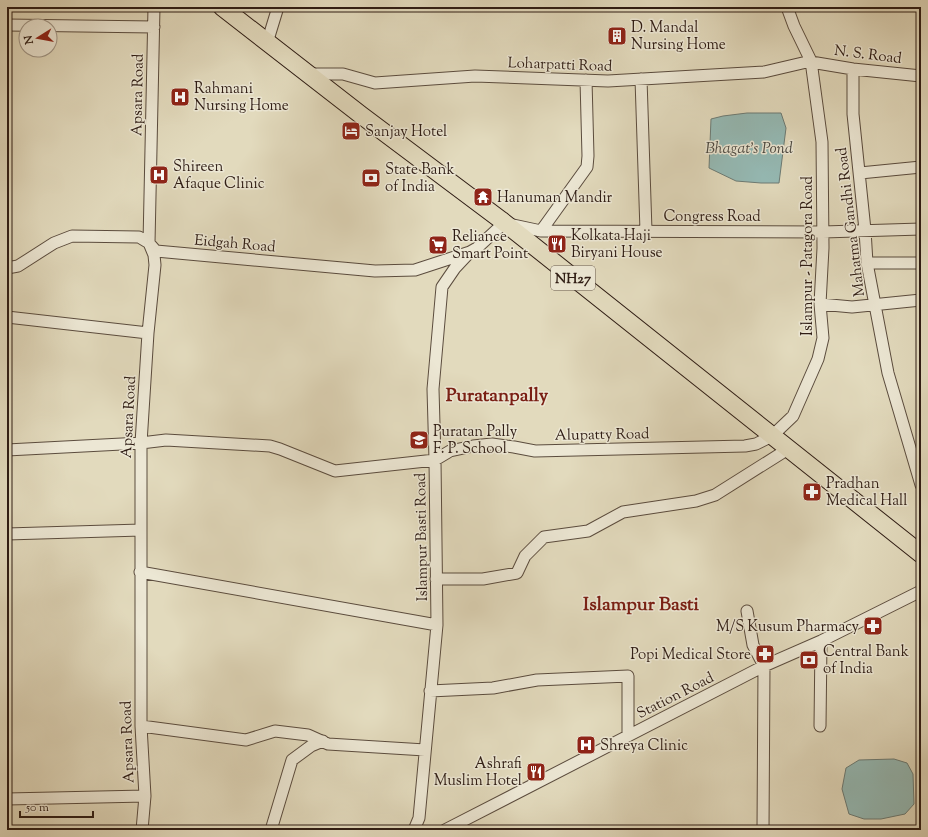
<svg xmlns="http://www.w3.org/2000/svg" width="928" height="837" font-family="'Sorts Mill Goudy',serif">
  <rect width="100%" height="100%" fill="#e2dabd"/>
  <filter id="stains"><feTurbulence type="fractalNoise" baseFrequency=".005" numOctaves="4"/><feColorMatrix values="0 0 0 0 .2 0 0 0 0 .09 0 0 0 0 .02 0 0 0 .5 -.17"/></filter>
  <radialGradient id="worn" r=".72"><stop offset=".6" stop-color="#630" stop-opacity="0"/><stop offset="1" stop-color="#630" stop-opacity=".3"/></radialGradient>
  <path fill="#95bab5" stroke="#6c7b75" d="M747 113H781L786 128 779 183H761L736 181 709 168 711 119 723 116Z
    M894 759 907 763 913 774 914 804 905 814 881 819H864L849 814 842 789 846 768 859 760Z"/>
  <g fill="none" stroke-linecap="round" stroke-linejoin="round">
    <g stroke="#5b4c3e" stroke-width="13">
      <path id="minor" d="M7 25 154 27
        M267 43 278 7
        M811 62 853 69 921 76
        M853 69V114L865 230 867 263 888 373 921 485
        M308 74H343L375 83 475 76 608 81 764 72 811 61
        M641 79 646 231
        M860 173 921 167
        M541 231 587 167 588 156 586 80
        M867 263H921
        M7 268 18 266 54 243 72 236 139 237 149 243 156 251 375 271 415 270 470 252 477 248 504 223 541 231 823 232 921 229
        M820 304 852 307 921 300
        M7 317 148 333
        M7 450 141 443 166 440 270 446 280 449 335 471 435 460 450 451 473 446 492 444 514 447 535 451 745 446 756 444 772 436 793 416 818 359 823 338 820 304 823 248 822 142 811 61 794 26 787 7
        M7 534 141 530
        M140 572 437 625
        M436 579H483L517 573 525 556 544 537 588 531 623 512 696 501 715 495 788 449
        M747 611 753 645 764 666 763 830
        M430 691 493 688 537 680 628 676V736
        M141 726 246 740 275 731 308 735 328 744 425 750
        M820 726 821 641
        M7 799 145 796
        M142 830 145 796 141 726V443L148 333 155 265 154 255 149 243 154 7
        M271 830 292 760 311 746 323 741
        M414 830 419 818 437 625 435 460 433 389 442 287 455 268 470 252
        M445 830 764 666 821 641 921 591"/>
    </g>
    <g stroke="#2e1c14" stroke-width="19">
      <path id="primary" d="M222 7 361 115 501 220 921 554"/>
    </g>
    <use href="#minor" stroke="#ece7d4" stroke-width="11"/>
    <use href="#primary" stroke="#e2dabd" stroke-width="17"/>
  </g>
  <defs>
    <g id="building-square" transform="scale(1)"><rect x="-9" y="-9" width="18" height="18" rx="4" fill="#8f2418" stroke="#ece7d4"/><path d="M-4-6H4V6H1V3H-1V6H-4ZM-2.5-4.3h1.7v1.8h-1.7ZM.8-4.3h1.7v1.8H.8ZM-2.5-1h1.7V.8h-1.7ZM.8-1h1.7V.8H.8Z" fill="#fff"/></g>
    <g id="hospital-square" transform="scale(1)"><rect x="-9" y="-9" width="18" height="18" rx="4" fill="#8f2418" stroke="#ece7d4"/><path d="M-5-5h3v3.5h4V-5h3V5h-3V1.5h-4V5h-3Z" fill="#fff"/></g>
    <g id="hotel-square" transform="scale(1)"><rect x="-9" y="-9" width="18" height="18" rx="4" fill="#8f2418" stroke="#ece7d4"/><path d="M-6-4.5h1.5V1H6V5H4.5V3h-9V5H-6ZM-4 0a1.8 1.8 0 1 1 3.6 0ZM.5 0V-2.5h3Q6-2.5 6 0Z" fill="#fff"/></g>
    <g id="bank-square" transform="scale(1)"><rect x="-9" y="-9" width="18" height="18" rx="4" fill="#8f2418" stroke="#ece7d4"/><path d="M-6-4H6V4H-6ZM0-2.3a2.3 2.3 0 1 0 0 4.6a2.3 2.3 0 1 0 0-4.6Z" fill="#fff"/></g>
    <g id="temple-square" transform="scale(1)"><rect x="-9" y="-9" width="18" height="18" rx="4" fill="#8f2418" stroke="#ece7d4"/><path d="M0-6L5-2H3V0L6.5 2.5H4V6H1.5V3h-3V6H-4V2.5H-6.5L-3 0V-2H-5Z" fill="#fff"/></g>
    <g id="restaurant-square" transform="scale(1)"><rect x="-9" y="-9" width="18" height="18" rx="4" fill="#8f2418" stroke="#ece7d4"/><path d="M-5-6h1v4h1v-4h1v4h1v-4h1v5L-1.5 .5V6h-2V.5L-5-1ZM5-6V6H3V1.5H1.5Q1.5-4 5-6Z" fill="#fff"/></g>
    <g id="supermarket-square" transform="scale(1)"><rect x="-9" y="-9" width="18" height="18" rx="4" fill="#8f2418" stroke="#ece7d4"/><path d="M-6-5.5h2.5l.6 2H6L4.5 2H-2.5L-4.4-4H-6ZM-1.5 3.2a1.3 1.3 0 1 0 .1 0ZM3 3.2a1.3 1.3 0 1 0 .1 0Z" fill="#fff"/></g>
    <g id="school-square" transform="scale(1)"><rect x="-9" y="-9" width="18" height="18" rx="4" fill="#8f2418" stroke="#ece7d4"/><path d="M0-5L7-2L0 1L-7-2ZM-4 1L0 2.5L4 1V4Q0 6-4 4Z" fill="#fff"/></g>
    <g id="pharmacy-square" transform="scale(1)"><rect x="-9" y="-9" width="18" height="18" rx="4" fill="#8f2418" stroke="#ece7d4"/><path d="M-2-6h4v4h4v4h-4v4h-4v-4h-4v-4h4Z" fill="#fff"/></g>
  </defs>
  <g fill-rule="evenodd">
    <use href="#building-square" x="617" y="36"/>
    <use href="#hospital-square" x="180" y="97"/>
    <use href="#hotel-square" x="351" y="131"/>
    <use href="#hospital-square" x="159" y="175"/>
    <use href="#bank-square" x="371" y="178"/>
    <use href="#temple-square" x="483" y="197"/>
    <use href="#restaurant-square" x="557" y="244"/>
    <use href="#supermarket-square" x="438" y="245"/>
    <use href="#school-square" x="419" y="440"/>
    <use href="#pharmacy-square" x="812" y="492"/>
    <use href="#pharmacy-square" x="873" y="626"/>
    <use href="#pharmacy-square" x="765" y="654"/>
    <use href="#bank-square" x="809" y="660"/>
    <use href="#hospital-square" x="586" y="745"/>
    <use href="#restaurant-square" x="536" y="772"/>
  </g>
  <g text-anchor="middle" stroke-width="3" stroke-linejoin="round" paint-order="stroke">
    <rect fill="#ece7d4" stroke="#67594e" stroke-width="1" x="551" y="266" width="44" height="24" rx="3"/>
    <g font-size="14" font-weight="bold" fill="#2e1c14">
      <text x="573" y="283">NH27</text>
    </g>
    <g font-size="15" fill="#2e1c14" stroke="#ece7d4" text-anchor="start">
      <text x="631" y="32">D. Mandal<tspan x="631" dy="17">Nursing Home</tspan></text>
      <text x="194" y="93">Rahmani<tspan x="194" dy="17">Nursing Home</tspan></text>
      <text x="365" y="136">Sanjay Hotel</text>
      <text x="173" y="171">Shireen<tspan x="173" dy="17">Afaque Clinic</tspan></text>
      <text x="385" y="174">State Bank<tspan x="385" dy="17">of India</tspan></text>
      <text x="497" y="202">Hanuman Mandir</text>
      <text x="571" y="240">Kolkata Haji<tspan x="571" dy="17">Biryani House</tspan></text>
      <text x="452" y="241">Reliance<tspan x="452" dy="17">Smart Point</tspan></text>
      <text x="433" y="436">Puratan Pally<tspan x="433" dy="17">F. P. School</tspan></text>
      <text x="826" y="488">Pradhan<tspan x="826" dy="17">Medical Hall</tspan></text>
      <text x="859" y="631" text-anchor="end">M/S Kusum Pharmacy</text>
      <text x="823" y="656">Central Bank<tspan x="823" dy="17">of India</tspan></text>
      <text x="751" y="659" text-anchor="end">Popi Medical Store</text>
      <text x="600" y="750">Shreya Clinic</text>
      <text x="522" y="768" text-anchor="end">Ashrafi<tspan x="522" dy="17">Muslim Hotel</tspan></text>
    </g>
    <g font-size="15" fill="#2e1c14" stroke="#ece7d4">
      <text transform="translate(868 54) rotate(7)" y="5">N. S. Road</text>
      <text transform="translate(560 64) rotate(2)" y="5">Loharpatti Road</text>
      <text transform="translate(137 95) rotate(-89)" y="5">Apsara Road</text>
      <text x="712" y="221">Congress Road</text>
      <text transform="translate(850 222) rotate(-97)" y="5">Mahatma Gandhi Road</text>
      <text transform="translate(235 243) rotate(5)" y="5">Eidgah Road</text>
      <text transform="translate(807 256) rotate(-90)" y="5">Islampur - Patagora Road</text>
      <text transform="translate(128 417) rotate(-87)" y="5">Apsara Road</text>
      <text transform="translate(602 434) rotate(-1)" y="5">Alupatty Road</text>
      <text transform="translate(421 537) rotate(-91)" y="5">Islampur Basti Road</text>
      <text transform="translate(675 695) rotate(-27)" y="5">Station Road</text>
      <text transform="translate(127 742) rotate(-92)" y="5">Apsara Road</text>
    </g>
    <g font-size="16" font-style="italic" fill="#4d4b44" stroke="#ece7d4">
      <text x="749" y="153">Bhagat’s Pond</text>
    </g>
    <g font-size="19" font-weight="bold" fill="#7a1f14" stroke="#ece7d4">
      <text x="497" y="401">Puratanpally</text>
      <text x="641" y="610">Islampur Basti</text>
    </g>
  </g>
  <rect width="928" height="837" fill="none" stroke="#e2dabd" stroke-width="24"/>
  <rect x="8" y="8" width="912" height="821" fill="none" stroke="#2e1c14" stroke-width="2"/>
  <rect x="12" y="12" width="904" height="813" fill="none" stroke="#2e1c14"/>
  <g transform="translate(38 38) rotate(259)"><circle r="19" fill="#ece7d4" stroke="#a09687"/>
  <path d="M0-3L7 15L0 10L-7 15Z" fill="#8f2418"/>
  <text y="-6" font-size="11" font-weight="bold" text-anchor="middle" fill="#2e1c14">N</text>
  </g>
  <path d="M20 811v6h73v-6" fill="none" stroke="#2e1c14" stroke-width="2"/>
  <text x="26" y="811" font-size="12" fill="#2e1c14" stroke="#ece7d4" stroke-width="3" paint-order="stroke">50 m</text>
  <rect width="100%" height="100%" filter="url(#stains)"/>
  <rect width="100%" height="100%" fill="url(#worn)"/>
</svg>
